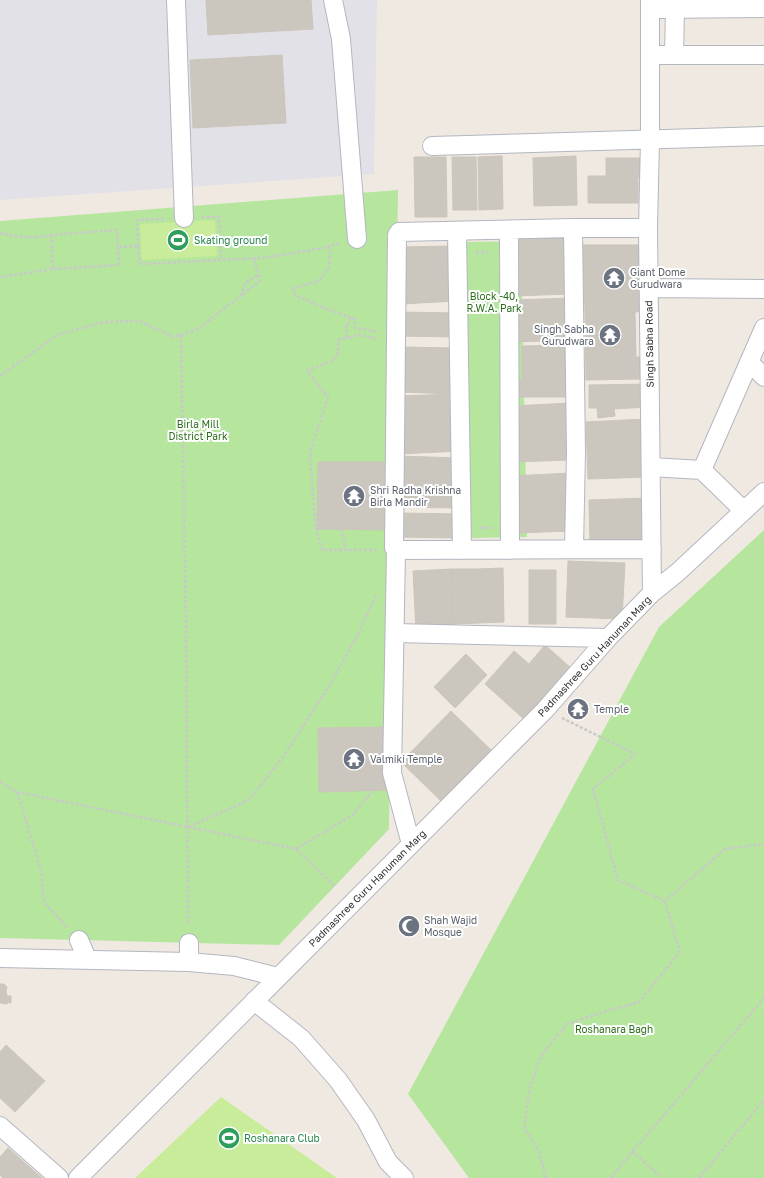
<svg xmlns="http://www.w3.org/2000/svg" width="764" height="1178" font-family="'Golos Text',sans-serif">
  <rect width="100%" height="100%" fill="#efe9e1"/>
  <path fill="#e3e1e8" d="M0 0H377L374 174 0 200Z"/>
  <path fill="#b6e59e" d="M398 190 389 829 279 945 0 938V221Z
    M521 241 527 537 471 538 465 242Z
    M764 530V1178H469L408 1094 659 627Z"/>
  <path fill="#c9ec9a" d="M215 220 217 256 142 260 140 224Z
    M221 1097 337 1178H135Z"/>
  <path fill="#cbc7bf" stroke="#cbc5ba" d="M206 0H311L313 29 208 35Z
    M282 55 286 123 193 128 190 60Z
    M502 156 503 209 479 210 478 157Z
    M576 156 577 205 534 206 533 158Z
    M414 157H446L447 217H415Z
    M452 157H476L477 210H453Z
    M606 158H647V177H638V203H588V176H606Z
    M570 237 572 294 511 296V239Z
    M583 245H645L646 311 635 312 585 313Z
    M454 246 456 301 401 304 399 247Z
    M572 298 573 340 514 342 513 300Z
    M398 312 457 313V337L397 336Z
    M635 312 636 357H643V379L586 380 585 313Z
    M572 345 573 397H513V381L522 380V346Z
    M402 347 455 348 453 394 401 392Z
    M648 384V407L614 409 615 416 598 418 597 408H589V385Z
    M458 394 460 451 399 454 397 396Z
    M570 403 572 460 511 462 514 406Z
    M646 419 648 477 588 479 586 422Z
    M398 456 458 458 457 508 397 507Z
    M318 462H392L391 530 317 529Z
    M571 473 573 531 513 533 511 476Z
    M648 498 649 540 590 542 589 500Z
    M400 513 460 514 459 538 400 537Z
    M568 561 625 563 622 619 566 617Z
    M503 568 504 622 478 623 477 569Z
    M451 569H477L479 623 452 624Z
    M452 569 454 628 416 630 413 571Z
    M529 570H556V624H529Z
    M545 645 572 669 526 721 485 684 514 651 529 664Z
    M466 654 487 675 455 708 434 687Z
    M451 711 492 751 442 802 401 762Z
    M390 727 391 790 319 792 318 728Z
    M0 984H4L7 987 6 991 7 996H11V1003L8 1002 7 1004 0 1003Z
    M6 1045 45 1081 15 1112 0 1098V1052Z
    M8 1148 42 1178H3L0 1175V1157Z"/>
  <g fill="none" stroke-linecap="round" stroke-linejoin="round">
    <g stroke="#b4b7c1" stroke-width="20">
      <path id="street" d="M176 0 184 218
        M333 0 341 39 357 239
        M650 0V140L648 228 652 593
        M650 9 764 8
        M650 55H764
        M674 55 675 9
        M432 146 764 136
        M573 228 576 452 574 549
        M509 230 510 550
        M457 231 462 550
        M649 288 764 289
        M749 362 764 377
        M651 467 702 470 744 511
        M702 470 764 328
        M396 550 652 549
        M395 633 608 638
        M411 844 392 773 396 550 394 548 397 235 399 232 573 228H648
        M79 940 87 959
        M189 943V962
        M0 958 189 962 234 966 278 977
        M254 1001 301 1038 338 1080 366 1120 388 1162 404 1178
        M0 1126 59 1178
        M78 1178 545 710 608 638 652 593 678 572 764 492"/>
    </g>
    <path stroke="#c9c9c9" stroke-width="2.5" stroke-dasharray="3 2" stroke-linecap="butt" d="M202 217H219L221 260
      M0 233C16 237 35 239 51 235L117 230 119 265 53 269 0 277
      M51 235 53 269
      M138 246 137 220 165 219
      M329 246 330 251 329 267 319 281 293 288 295 295 327 309 355 319V328H358L378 332
      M119 247 138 246 140 264 263 258 323 248 340 243
      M476 253 491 252
      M241 296 245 283 258 275
      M181 335 186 627 188 925
      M347 338 346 324 349 323 350 318 349 317
      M0 376 57 335 104 322 139 321 174 337 198 329 260 281 254 259
      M481 526V528H492
      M341 529 346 550
      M377 550H322L315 525 310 453 328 397 307 371 331 361 337 357 339 340 359 335 378 339
      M562 718 635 754 593 789 618 880 665 901 725 849 764 844
      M0 782 17 792 41 870 44 902 67 927
      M17 792 296 849 335 886
      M188 827 249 800 283 757 329 686 359 632 376 595
      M296 849 354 814 372 791
      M632 1151 662 1178
      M546 1178 539 1151 524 1128 530 1087 541 1056 567 1024 600 1013 639 1002 680 952 665 901
      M610 1178 764 998
      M699 1178 764 1100"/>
    <use href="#street" stroke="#fff" stroke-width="18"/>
  </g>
  <defs>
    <g id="stadium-disc" transform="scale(1.15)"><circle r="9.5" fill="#2e9e5b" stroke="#fff"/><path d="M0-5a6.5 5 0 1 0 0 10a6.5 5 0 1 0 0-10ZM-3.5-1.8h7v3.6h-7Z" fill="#fff"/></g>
    <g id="temple-disc" transform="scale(1.15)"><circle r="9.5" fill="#6b7280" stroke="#fff"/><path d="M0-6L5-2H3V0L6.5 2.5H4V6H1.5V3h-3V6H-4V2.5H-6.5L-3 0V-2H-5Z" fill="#fff"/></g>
    <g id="mosque-disc" transform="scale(1.15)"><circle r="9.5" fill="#6b7280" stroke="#fff"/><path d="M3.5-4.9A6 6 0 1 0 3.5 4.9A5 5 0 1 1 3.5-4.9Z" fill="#fff"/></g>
  </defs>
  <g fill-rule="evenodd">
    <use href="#stadium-disc" x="178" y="240"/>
    <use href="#temple-disc" x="614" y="278"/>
    <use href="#temple-disc" x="610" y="335"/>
    <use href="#temple-disc" x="354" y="496"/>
    <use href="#temple-disc" x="578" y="709"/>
    <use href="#temple-disc" x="354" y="759"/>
    <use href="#mosque-disc" x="409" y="926"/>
    <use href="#stadium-disc" x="229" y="1138"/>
  </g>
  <g text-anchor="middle" stroke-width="4" stroke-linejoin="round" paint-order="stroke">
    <g font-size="10" fill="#27864d" stroke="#fff" text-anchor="start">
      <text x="194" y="244">Skating ground</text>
      <text x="244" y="1142">Roshanara Club</text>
    </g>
    <g font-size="10" fill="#5b616d" stroke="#fff" text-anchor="start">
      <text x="630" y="276">Giant Dome<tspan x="630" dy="12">Gurudwara</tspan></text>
      <text x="594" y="333" text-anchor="end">Singh Sabha<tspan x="594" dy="12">Gurudwara</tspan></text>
      <text x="370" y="494">Shri Radha Krishna<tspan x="370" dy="12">Birla Mandir</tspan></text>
      <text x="594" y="713">Temple</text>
      <text x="370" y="763">Valmiki Temple</text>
      <text x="424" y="924">Shah Wajid<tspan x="424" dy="12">Mosque</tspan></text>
    </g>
    <g font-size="10" fill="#2c6e1b" stroke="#fff">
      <text x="494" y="300">Block -40,<tspan x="494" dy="12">R.W.A. Park</tspan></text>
      <text x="198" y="428">Birla Mill<tspan x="198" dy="12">District Park</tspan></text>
      <text x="614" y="1033">Roshanara Bagh</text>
    </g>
    <g font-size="10" fill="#2e2e2e" stroke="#fff">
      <text transform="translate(649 344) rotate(-91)" y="4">Singh Sabha Road</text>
      <text transform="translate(594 656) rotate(-47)" y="4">Padmashree Guru Hanuman Marg</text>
      <text transform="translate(367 888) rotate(-45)" y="4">Padmashree Guru Hanuman Marg</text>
    </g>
  </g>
</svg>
